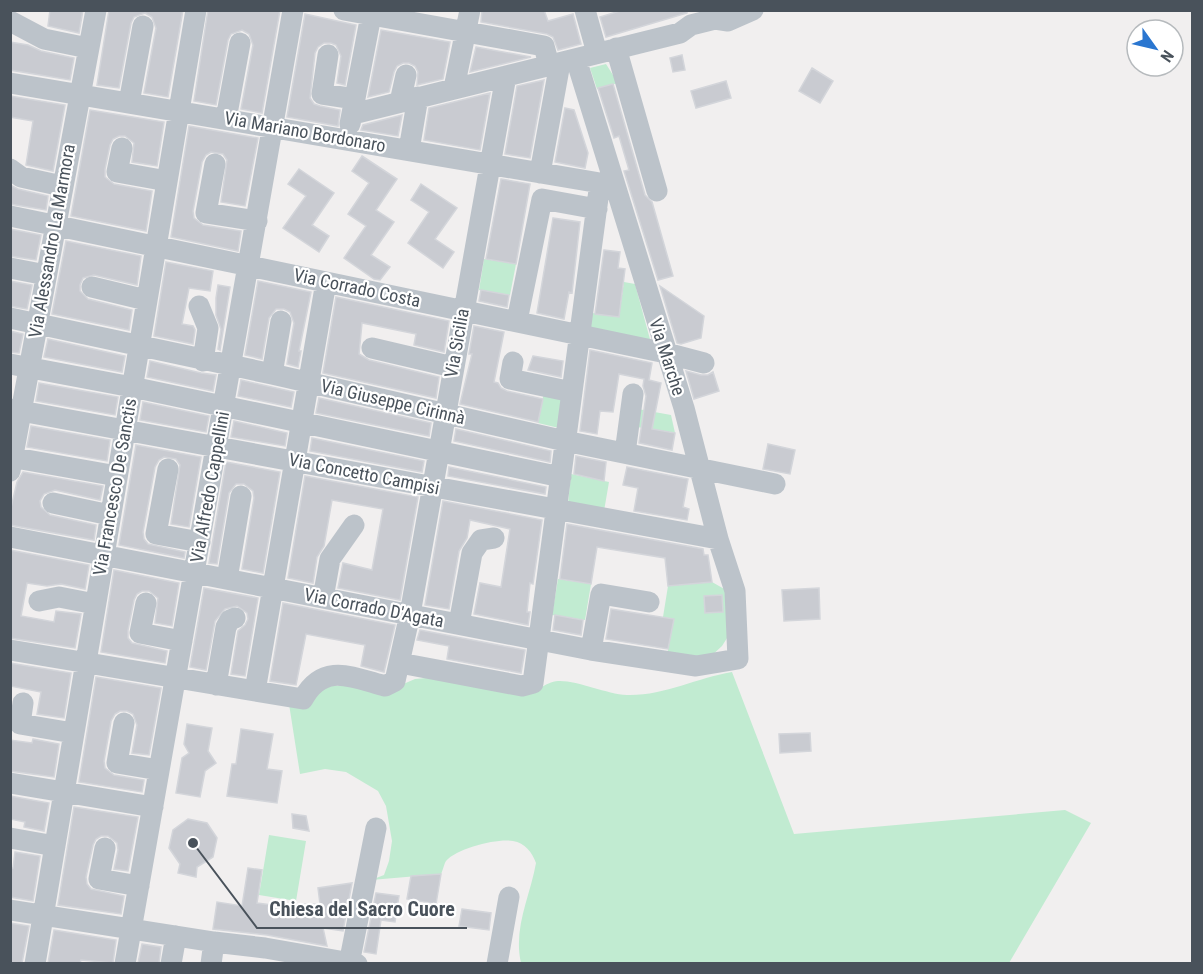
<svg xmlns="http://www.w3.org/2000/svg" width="1203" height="974" font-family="'Roboto Condensed',sans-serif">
  <rect width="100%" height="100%" fill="#f1efef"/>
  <path fill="#c1ebd1" d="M606 64 618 83 597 89 590 68Z
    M484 259 516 264 510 295 479 290Z
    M624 282 635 284 651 343 589 329 592 313 619 316Z
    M544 392 562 397 559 428 538 423Z
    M638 409 671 415 675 433 637 427Z
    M571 474 609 482 604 511 568 504Z
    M558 579 591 584 585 620 552 615Z
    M712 582 726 590 729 635 722 646 708 659 667 655 674 619 663 617 668 586Z
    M732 672 794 834 1065 810 1091 823 1009 963H521C513 928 530 897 536 863 532 852 525 843 513 841 498 838 457 848 446 861 444 864 443 870 441 874L371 880 384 875 389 861 392 841 386 806 378 791 346 772 325 769 300 774 289 704 321 686 401 685 415 679 426 678 540 688C545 685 552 681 558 681 577 680 606 694 627 695 664 696 696 678 732 672Z
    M269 835 306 841 296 901 259 895Z"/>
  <path fill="#c9cbd1" stroke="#d3d5da" stroke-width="1.5" d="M50 10H83L79 33 48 26Z
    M109 10H183L168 97 144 93 156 28 152 17 145 13 134 17 131 23 119 88 97 85Z
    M208 10H280L262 113 241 109 253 45 249 34 242 30 231 34 228 40 216 105 194 101Z
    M482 10H544L548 21 573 14 581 44 558 50 553 37 547 34 481 22Z
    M623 10H687V13L606 37 600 17Z
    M305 14 356 25 345 85 337 83 341 56 336 45 331 43H324L318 47 315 53 310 98 314 104 320 106 340 110 338 126 287 117Z
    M381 30 450 42 443 79 417 85 418 72 415 66 409 63H403L397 66 394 72 389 92 368 97Z
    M10 42 28 45 41 51 74 58 70 80 10 70Z
    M476 47 531 57 470 72Z
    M682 55 685 70 673 72 670 58Z
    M812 68 833 81 820 103 799 91Z
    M544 80 530 158 505 154 517 86Z
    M726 81 731 98 696 108 691 91Z
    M613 84 645 195 652 202 673 276 658 280 624 171 629 170 619 136 614 138 598 88Z
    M490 93 480 150 424 140 429 108Z
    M10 96 65 105 53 171 26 165 33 121 10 117Z
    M565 108 574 110 588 153 585 168 555 162Z
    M90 110 164 122 157 166 132 162 134 143 125 136H119L113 139 110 145 105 169V177L114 184 152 191 146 231 71 216Z
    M402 115 398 136 361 130 363 125Z
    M189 126 258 138 245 206 221 202 227 160 223 154 211 152 206 155 202 162 193 211 194 218 203 225 241 231 238 251 171 237Z
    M362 156 397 179 376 210 394 222 371 255 390 267 380 280 374 279 344 258 366 226 348 214 369 183 352 171Z
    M299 169 334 193 312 225 329 236 319 252 283 228 306 196 288 184Z
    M501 179 530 184 516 264 486 259Z
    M421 184 457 208 435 239 454 252 443 268 408 243 429 212 411 200Z
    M10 185 18 189 48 196 46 210 10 204Z
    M553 218 580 222 572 293 569 292 564 319 537 313Z
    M10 229 41 235 36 260 10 256Z
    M66 241 141 256 137 285 94 275 83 278 80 285V291L88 299 132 310 129 330 52 314Z
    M604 250 620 252 618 268 625 269 619 317 595 314Z
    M166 262 213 271 210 291 189 288 182 324 193 326 195 330 193 344 154 336Z
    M10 281 32 285 27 309 10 306Z
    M258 281 311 292 299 351H301L298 367 287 364 294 323 290 312 284 309H276L269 318 262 359 245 355Z
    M218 285 230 287 220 350 218 349 221 329 216 315V298Z
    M660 286 704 316 701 338 681 344 677 343Z
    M481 290 509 295 507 307 479 301Z
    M336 297 449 321 444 352 414 345 416 334 362 323 359 354 369 360 439 377 436 398 323 373Z
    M474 326 504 332 494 382 498 383 501 388 507 391 543 399 538 422 460 404 472 354H469Z
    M10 331 23 334 19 353 10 352Z
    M48 339 125 356 122 372 44 357Z
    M590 350 652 363 649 380 661 383 652 429 675 433 672 450 639 443 646 396 643 386 644 379 619 374 613 412 600 411 597 434 580 431Z
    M533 356 563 361 561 377 528 370Z
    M150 361 201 373 216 375 213 391 147 377Z
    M686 371 701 375H708L713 372 719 391 694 399Z
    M241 380 294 392 291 407 238 396Z
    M39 383 118 397 115 415 36 401Z
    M319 398 431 423 429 436 316 413Z
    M143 402 209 416 206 432 140 420Z
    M234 421 287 433 285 446 231 437Z
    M31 426 110 440 107 461 27 447Z
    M456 429 551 451 550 462 454 441Z
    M312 438 424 461 422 472 310 451Z
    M768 444 795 450 790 474 763 469Z
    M136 445 201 457 189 527 171 524 180 465 176 459 164 457 159 460 155 467 143 532 144 539 148 544 185 552 184 558 119 545Z
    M576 456 606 462 604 481 574 474Z
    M226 462 280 472 263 573 242 569 254 498 253 491 244 484H236L229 493 217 564 209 563Z
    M449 467 546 487 545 494 448 476Z
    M627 467 688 479 683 507 689 509 687 520 634 511 638 488 623 485Z
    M23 472 103 486 100 500 55 490 44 494 40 501 41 507 50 515 96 525 94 540 10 525V512L17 482Z
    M305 476 418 497 400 600 338 588 343 563 372 570 383 509 332 500 324 546 317 557 313 583 288 578Z
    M443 501 542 520 533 584 530 583 527 612H530L528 625 474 614 480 583 501 587 510 529 470 520 467 538 459 551 449 609 425 605Z
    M567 524 703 549 704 555H708L712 582 668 586 665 558 597 547 591 584 560 579Z
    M10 550 89 565 85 589 61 584 47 586 27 583 21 616 54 622 56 611 81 614 75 648 10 638Z
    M114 570 179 583 172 626 155 623 158 598 149 591H142L137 594 134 600 128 630V638L132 643 167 651 165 663 101 652Z
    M204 588 258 598 245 676 231 674 238 631 245 625 248 619 247 613 237 606 225 609 215 621 206 670 190 667Z
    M819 588 820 619 784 621 782 590Z
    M722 595 723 612 705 613 704 596Z
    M283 603 395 625 384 672 361 666 365 645 306 634 296 685 270 681Z
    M611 609 674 619 668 649 606 639Z
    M555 615 583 620 581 635 553 630Z
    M420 630 525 650 521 673 447 659 449 646 417 640Z
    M10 663 71 673 64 718 37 714 41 692 10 686Z
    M96 677 161 688 149 755 132 753 137 725 133 714 127 711H120L115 714 111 721 104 761 105 768 114 775 144 780 142 792 79 782Z
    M187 724 212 728 208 751 216 763 205 771 200 797 176 793 182 758 189 753 184 744Z
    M241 729 273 734 267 769 282 771 277 803 227 796 232 764H236Z
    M810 733 811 751 780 753 779 734Z
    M33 739 59 744 54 777 10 771V740L32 743Z
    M10 796 49 803 44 831 24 827 25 822 10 819Z
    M74 807 138 817 128 871 114 869 118 850 117 843 108 836H101L96 839 93 845 86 877 87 884 91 889 124 896 121 914 58 905Z
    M292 814 306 816 309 831 293 828Z
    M188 819 207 823 217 838 213 857 197 867 196 877 178 873 180 864 169 848 173 830Z
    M15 852 40 856 33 901 10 897V868H13Z
    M248 868 262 870 257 903 272 905 320 904 318 888 352 883 343 931 323 928 327 946 267 935 213 929 217 902 242 906Z
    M441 874 436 904 407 899 411 876Z
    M376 893 399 896 395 922 381 920 376 954 364 952Z
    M462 909 491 913 489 930 459 926Z
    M10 923 29 926 22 963H10Z
    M54 930 116 940 113 963 81 960 80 963H48Z
    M142 944 161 947 159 963H138Z"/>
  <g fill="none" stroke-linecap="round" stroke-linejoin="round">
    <path stroke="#bcc3ca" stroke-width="21" d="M344 10 544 46 549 65
      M585 10 597 53
      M10 21 44 39 88 48
      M616 48 657 191
      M328 55 322 94 355 99
      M10 83 600 183 613 179
      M454 88 470 10
      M400 102 406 75
      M129 103 143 26
      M353 114 680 33 691 25 715 19 728 21 753 10
      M226 119 240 43
      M350 124 372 10
      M122 148 117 172 167 181
      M409 150 418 97
      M215 164 206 213 257 221
      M10 169 21 177 62 186
      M540 173 560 63
      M10 216 666 353 704 363
      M10 268 46 275
      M92 287 146 300
      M199 306 208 328 203 361
      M10 318 272 374 565 441 775 484
      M517 321 542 199 597 209
      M372 348 453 367
      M513 362 510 379 572 392
      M10 364 132 387 561 477
      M272 374 281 321
      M10 409 718 539
      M625 453 633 394
      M10 457 117 476
      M168 469 156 534 200 542
      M10 471 96 10
      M53 503 110 515
      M10 537 591 650 696 666 738 659 735 591 718 539 684 408 576 59
      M227 579 241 496
      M323 598 330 559 354 525
      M39 601 59 597 95 604
      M146 603 140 633 182 641
      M459 624 472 553 481 540 494 538
      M10 650 303 699C323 662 352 677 385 686L395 681 410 614 506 76
      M591 650 601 594 649 602
      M400 663 522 686 533 683 600 183
      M216 685 226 627 230 620 235 618
      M255 691 326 282
      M23 703 20 724 73 733
      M124 723 117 763 159 770
      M10 783 153 807
      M10 838 55 846
      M105 848 99 879 139 886
      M10 910 214 942 265 948 357 964
      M35 964 196 10
      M125 964 293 10
      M171 964 176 936
      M211 964 214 942
      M349 964 376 828
      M497 964 509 897"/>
  </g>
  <g text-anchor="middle" stroke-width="4.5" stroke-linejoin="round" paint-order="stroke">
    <g font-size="18" fill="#49525b" stroke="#fff">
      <text transform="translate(305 132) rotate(10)" y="6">Via Mariano Bordonaro</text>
      <text transform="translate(52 241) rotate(-80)" y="6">Via Alessandro La Marmora</text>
      <text transform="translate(357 288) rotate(12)" y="6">Via Corrado Costa</text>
      <text transform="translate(457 343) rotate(-80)" y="6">Via Sicilia</text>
      <text transform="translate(667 357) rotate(72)" y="6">Via Marche</text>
      <text transform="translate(393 402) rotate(13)" y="6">Via Giuseppe Cirinnà</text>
      <text transform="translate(364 474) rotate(11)" y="6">Via Concetto Campisi</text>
      <text transform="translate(115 487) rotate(-80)" y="6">Via Francesco De Sanctis</text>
      <text transform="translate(210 487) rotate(-80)" y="6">Via Alfredo Cappellini</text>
      <text transform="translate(374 608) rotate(11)" y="6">Via Corrado D'Agata</text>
    </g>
  </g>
  <path fill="none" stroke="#49525b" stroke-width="2" d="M193 843L257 928H467"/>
  <circle fill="#49525b" stroke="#fff" stroke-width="2" cx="193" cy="843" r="6"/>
  <g font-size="20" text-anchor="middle" font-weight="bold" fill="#49525b" stroke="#fff" stroke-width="4.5" stroke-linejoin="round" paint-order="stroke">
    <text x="362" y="916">Chiesa del Sacro Cuore</text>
  </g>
  <rect width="1203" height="974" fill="none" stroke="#49525b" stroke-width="24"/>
  <g transform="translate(1155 48) rotate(124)"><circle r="28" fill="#ffffff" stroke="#b6babd" stroke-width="1.5"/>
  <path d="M0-4.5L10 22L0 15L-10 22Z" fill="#2a76d0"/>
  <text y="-9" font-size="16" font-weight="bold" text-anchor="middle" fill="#49525b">N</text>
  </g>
</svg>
